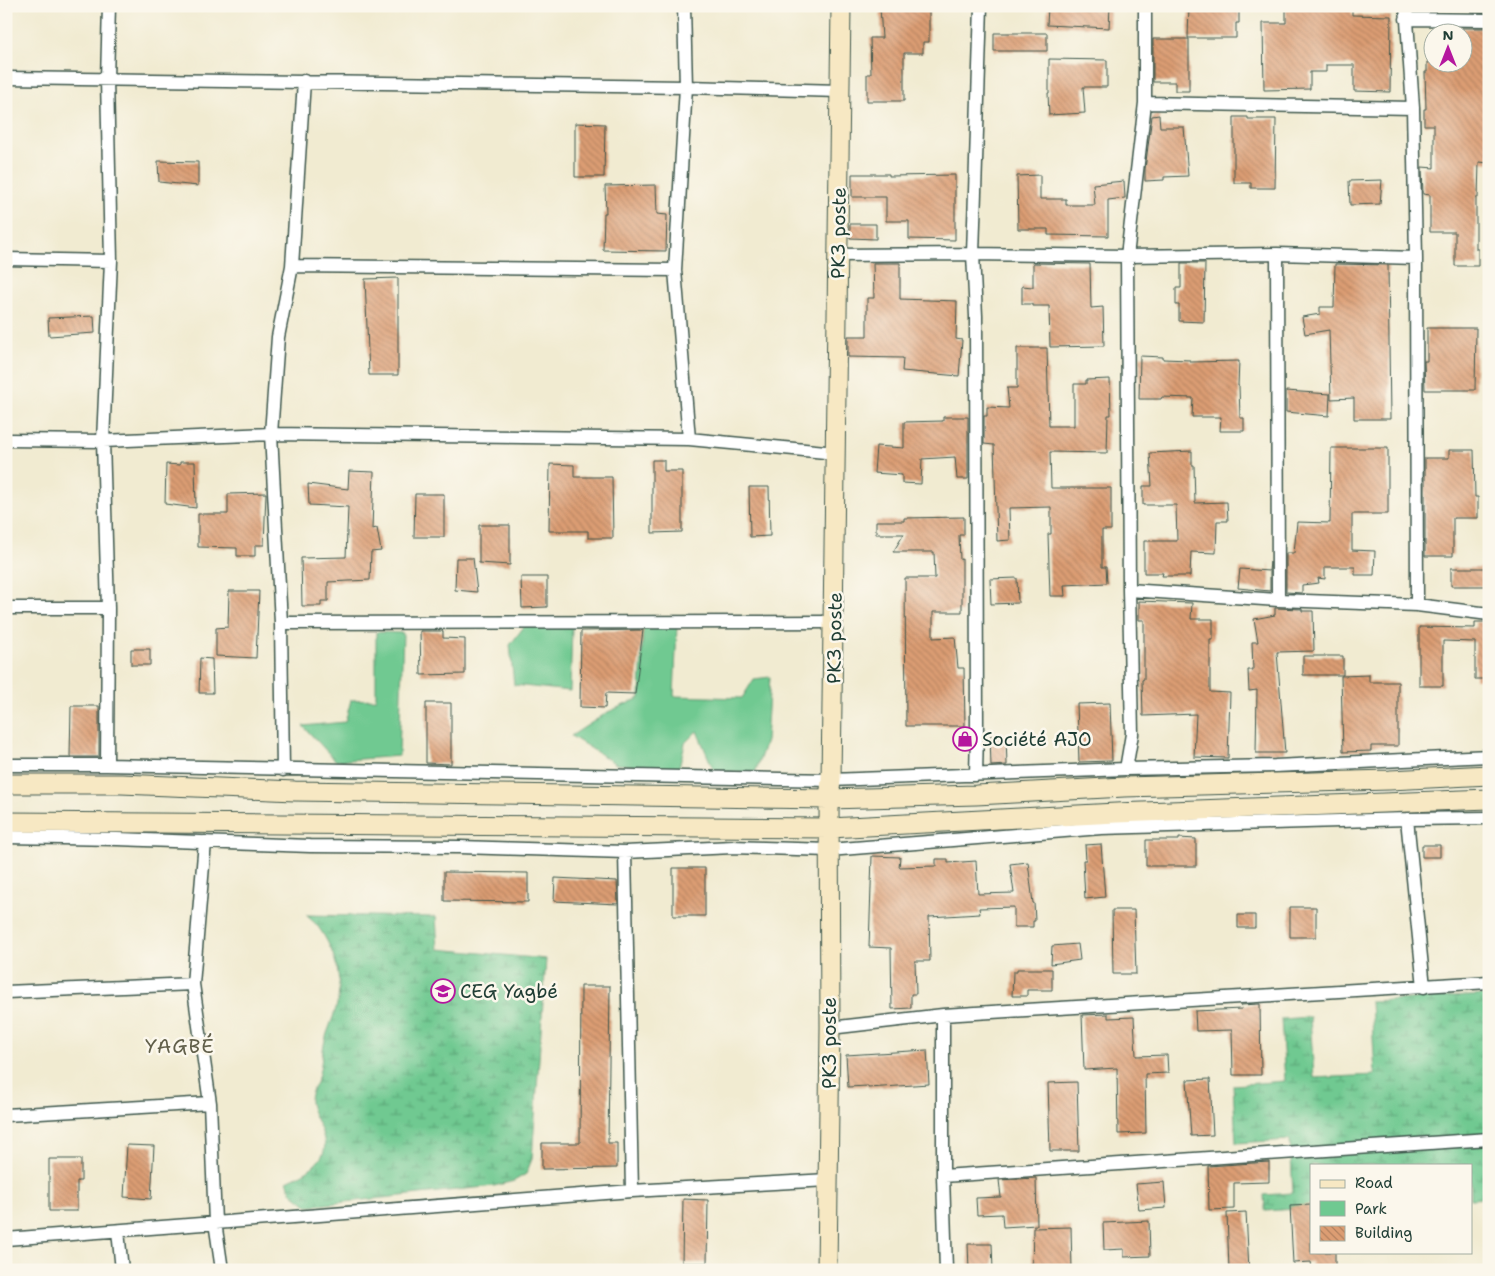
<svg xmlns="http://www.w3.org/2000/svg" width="1495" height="1276" font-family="'Shantell Sans',sans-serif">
  <defs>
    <pattern id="wetland-marsh" width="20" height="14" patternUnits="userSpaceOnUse" patternTransform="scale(1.25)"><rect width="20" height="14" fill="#6fc991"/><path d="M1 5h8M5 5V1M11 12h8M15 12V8" fill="none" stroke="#5ba477"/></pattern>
    <pattern id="building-back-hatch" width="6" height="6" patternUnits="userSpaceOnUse" patternTransform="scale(1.25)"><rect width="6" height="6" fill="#dc9d73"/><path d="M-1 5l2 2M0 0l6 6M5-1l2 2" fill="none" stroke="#b2815f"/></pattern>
  </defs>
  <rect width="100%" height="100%" fill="#fbf7ec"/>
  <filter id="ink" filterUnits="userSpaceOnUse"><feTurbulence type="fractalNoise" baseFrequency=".02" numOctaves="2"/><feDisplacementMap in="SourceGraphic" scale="10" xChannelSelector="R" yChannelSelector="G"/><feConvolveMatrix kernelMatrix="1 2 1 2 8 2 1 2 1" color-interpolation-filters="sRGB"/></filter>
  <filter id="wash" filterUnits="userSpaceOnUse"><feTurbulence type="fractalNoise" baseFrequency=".0096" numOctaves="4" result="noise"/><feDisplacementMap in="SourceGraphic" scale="20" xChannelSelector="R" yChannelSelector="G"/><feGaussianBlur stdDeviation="1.12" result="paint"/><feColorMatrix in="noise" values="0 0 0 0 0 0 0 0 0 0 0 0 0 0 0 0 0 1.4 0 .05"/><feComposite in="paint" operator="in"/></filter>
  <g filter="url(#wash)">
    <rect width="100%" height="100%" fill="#f1ebd1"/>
    <path fill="#6fc991" stroke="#478362" d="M526 624 572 627 570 691 514 685 510 645Z
      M643 625 677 627 674 696 742 698 754 679 770 677 766 741 755 773 714 771 697 731 685 743 678 772 654 771 637 766 616 764 571 736 608 712 640 698Z
      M376 632 403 633 399 756 336 761 303 726 345 722 351 700 376 699Z"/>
    <path fill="url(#wetland-marsh)" stroke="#478362" d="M306 915 436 917 438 949 546 959 532 1159 526 1174 514 1181 494 1186 308 1206 292 1193 287 1181C300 1175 316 1168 323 1154 331 1136 309 1115 310 1099 311 1090 317 1083 319 1074 322 1063 322 1051 325 1040 328 1029 333 1019 336 1008 344 981 335 950 319 928 316 923 310 919 306 915Z
      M1489 995V1198L1471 1199V1165H1311V1208L1265 1211 1264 1195 1293 1193 1290 1140 1236 1143 1233 1085 1285 1081 1281 1019 1310 1017 1314 1078 1375 1075 1371 1001Z"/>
    <g id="blocks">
      <path fill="url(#building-back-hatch)" d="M896 6H929V42H923V53H904V101H867V74H871L870 38H882L880 7Z
        M1048 6H1110L1109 28 1047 25Z
        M1189 6H1239V23H1236V38H1188Z
        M1286 6H1352V15L1391 16 1390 92 1354 91V65H1326V72H1310V89L1264 90 1263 23H1286Z
        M1462 28H1489V163L1479 162 1478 198H1476V249H1478V266H1455V232H1430V195L1423 194 1422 167 1434 168V125H1424V109H1426L1425 72H1427V62H1462Z
        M994 33H1047V51H994Z
        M1153 39H1189V91H1175V82H1153Z
        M1049 59 1107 60V87H1083L1085 113 1049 115 1048 93H1049Z
        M1159 115 1160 127H1184L1188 176 1164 177V180L1145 181V169L1152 116Z
        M1234 117H1248V119H1276L1275 188H1251V183H1234Z
        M575 123 605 124 604 177H575Z
        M158 161 198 162V186L159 182Z
        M852 174H889V176L955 175V240L909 239V221H886V197H852Z
        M1040 175V199H1066V205H1095L1093 184 1124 181 1125 198 1108 200V236L1048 235V229H1018L1017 176Z
        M1382 180 1380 204 1350 205 1349 181Z
        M656 185 657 214 667 215 666 251 603 250 604 213H606L605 186Z
        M850 224H876V239L850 238Z
        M873 263H900V299L957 301 956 339 962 340 959 376 902 371 903 358 848 357V336H867V298H874Z
        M1033 263 1090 264 1091 308 1103 307 1104 346 1050 347 1049 306H1032V304H1022V286L1033 287Z
        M1181 263H1205L1204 322 1179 321V305H1176V288H1181Z
        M1335 264 1388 265 1390 419H1354V398L1331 399 1329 330 1305 334 1302 317 1320 314V307H1334Z
        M398 278V375H369L365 279Z
        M94 316 95 333 49 336 48 318Z
        M1427 328H1476L1475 390H1425L1424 361H1427Z
        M1017 348H1047L1049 426H1074V384H1086V380L1110 379 1111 415H1108L1107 453 1050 452 1051 488H1111V530H1102V567H1106L1107 583 1064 585 1065 596H1050L1048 534H1051V507L1009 508 1010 540 997 541 994 445 984 444V416H987V407L1009 408 1007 388H1017Z
        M1140 356 1163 357V359L1190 360V362L1239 361 1238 386H1239L1240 418H1244V431H1220L1221 417H1192L1193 398 1162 397 1161 399H1139Z
        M1286 391 1330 394 1329 416 1286 412Z
        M943 417H968V479H957L955 457 922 459 921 484 902 483V475L874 473 876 446 904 448V422L943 421Z
        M1331 448H1388V514H1352V550L1375 551 1374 575H1355V567H1325V579L1318 578 1319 583 1302 585V593L1286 592V553H1294L1297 522 1330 523Z
        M1449 450H1474L1475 497H1478V518H1453V556H1425V458H1449Z
        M1192 451V465H1194L1195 503 1227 502 1228 521H1217L1216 553 1191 552 1190 576H1162L1163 573H1144V541H1177L1176 505H1143V486H1152L1150 453Z
        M652 460H664V471H682V532L652 533Z
        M180 462H195L196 508 165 504 166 464 180 465Z
        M550 464 574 465V477H612L613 538H588V531H549Z
        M349 471 374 472 372 529 377 528 381 551 371 552 370 580 328 582V601H321V606H302L301 558 346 557 348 507 309 505 308 484 348 489Z
        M749 487H769L770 536 750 537Z
        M266 493 264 545H255V556H237V548L198 547V514H228V494Z
        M415 494H444V537H414Z
        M964 517V535H959L960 560 962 559V612H933V638L955 637 958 668H964L965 726H906L905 578H935L934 552H893L904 534H876V521H904V518Z
        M479 525H510V565L479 563Z
        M456 558H473L477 592 455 590Z
        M1270 562V591L1238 588 1240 569 1269 571Z
        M1451 568H1489V586H1451Z
        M521 577H547V607L522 608Z
        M1017 578 1018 603 991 604 990 579Z
        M229 591H259L256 658 216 656V628L228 627Z
        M1139 601 1192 603 1191 619H1213V640H1210V692L1230 693 1228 758 1194 757 1196 714 1143 716 1142 680 1144 679V620H1139Z
        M1275 608 1302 609V611H1313L1314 651 1277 652 1285 753H1256L1257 690 1249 691 1248 670H1253L1252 642H1258L1254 619 1275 615Z
        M1475 622H1489V679H1475V642L1443 641V686H1419V627L1475 628Z
        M643 630 635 694 606 693 605 708 580 707 581 631Z
        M420 631H443V638L465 639V674L421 675Z
        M131 649H150V665H131Z
        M1303 656H1343V675H1303Z
        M200 658 212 659 213 693H199Z
        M1369 675V682H1398V746H1371V751L1343 752 1341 676Z
        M426 703H451V764L426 763Z
        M1110 703 1112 761 1079 762 1077 704Z
        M71 706H99V757H70Z
        M1006 735 1007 765 991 766 990 736Z
        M1179 838 1196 839V866H1146V840H1179Z
        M1101 844 1105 897 1085 899 1083 860H1086L1085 845Z
        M1422 845H1440V857H1422Z
        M872 856 900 857 899 867 936 866V859H948V863L976 861 978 894 1014 893 1010 864 1028 862 1033 903H1034L1035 921H1033V927H1014V907L979 908 980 914 929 917 930 961H915L916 994H911V1008L892 1009 891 948 869 947Z
        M673 868H705V916H673Z
        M444 872 528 873V902L444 901Z
        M555 878 617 881 618 904 554 901Z
        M1290 907H1316V937H1290Z
        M1112 910H1134L1136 974H1113Z
        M1238 915H1255V928H1238Z
        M1078 944 1080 960 1051 964 1052 946Z
        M1017 969H1052V990H1027V996H1012L1013 972H1017Z
        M581 986H610L608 1143H617V1168L542 1169V1143H580Z
        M1260 1004 1261 1075H1233L1232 1030 1196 1031 1195 1011 1242 1009 1241 1005Z
        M1108 1014V1018L1134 1017 1136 1056 1167 1055 1168 1073 1145 1074 1146 1133 1118 1134 1117 1068 1084 1070 1082 1015Z
        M927 1050 929 1084 868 1088V1086L848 1087 846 1055Z
        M1210 1079 1213 1135 1191 1136 1187 1080Z
        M1077 1082 1079 1151H1050L1048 1083Z
        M127 1145 154 1146 151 1199 124 1197Z
        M49 1159H81V1181H77V1211H49Z
        M1269 1162V1182L1234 1183V1209L1209 1210 1208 1166Z
        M1036 1178 1037 1225 1003 1227 1002 1214 977 1215 976 1198 1001 1197 999 1180Z
        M1164 1182 1166 1208 1139 1210 1136 1184Z
        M683 1199 708 1200 707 1263H682Z
        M1311 1205V1252H1335V1266L1312 1268 1311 1262 1293 1263 1290 1206Z
        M1246 1212 1249 1270H1229L1227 1213Z
        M1149 1221 1150 1256 1124 1257V1249L1104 1250 1103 1223Z
        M1071 1227 1072 1270H1032L1033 1228Z
        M968 1244H992L993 1270H969Z"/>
    </g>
  </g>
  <g filter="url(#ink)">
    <use href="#blocks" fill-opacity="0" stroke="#3e574c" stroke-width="1"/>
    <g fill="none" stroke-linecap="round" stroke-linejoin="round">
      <g stroke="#3e574c" stroke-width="15">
        <path id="street" d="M684 6 686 87 675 270 689 439
          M1406 6 1413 108 1416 258 1417 605
          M1406 19 1489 20
          M6 78 686 87 840 91
          M1145 103 1413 108
          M1277 254 1278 600
          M837 255 973 254 1127 256 1277 254 1416 258
          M6 259 111 261
          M292 266 675 270
          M6 440 103 441 271 434 689 439 836 453
          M1129 590 1278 600 1417 605 1489 614
          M6 608H108
          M281 623 834 622
          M6 765H107L831 780 1126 769 1275 766 1489 756
          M107 765 108 608 103 441 111 261 107 79 109 6
          M1126 769 1132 734 1129 590 1127 256 1145 103V6
          M283 770 281 623 271 434 278 337 292 266 304 81
          M976 775 977 732 976 316 973 254 981 6
          M1407 819 1424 987
          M6 837 117 839 310 846 460 847 625 852 733 847 829 850 1101 828 1407 819 1489 818
          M205 842 193 984 210 1103 215 1222 222 1270
          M625 852 632 1191
          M6 992 193 984
          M943 1015V1176L946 1270
          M830 1028 943 1015 1489 982
          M6 1115 210 1103
          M943 1176 1489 1139
          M118 1231 122 1270
          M6 1239 632 1191 828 1180"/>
      </g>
      <g stroke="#3e574c" stroke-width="21">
        <path id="secondary" d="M6 784H121L295 791 829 799 976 795 1124 787 1390 780 1489 775
          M6 822 830 828 1116 813 1489 799
          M827 1270 830 1028 829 799 831 780 841 6"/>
      </g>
      <use href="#street" stroke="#fff" stroke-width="12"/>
      <use href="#secondary" stroke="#f7e8c3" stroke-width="19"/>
    </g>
  </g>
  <defs>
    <g id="shop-ring" transform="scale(1.25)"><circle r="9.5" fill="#fbf7ec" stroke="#b5179e" stroke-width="1.5"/><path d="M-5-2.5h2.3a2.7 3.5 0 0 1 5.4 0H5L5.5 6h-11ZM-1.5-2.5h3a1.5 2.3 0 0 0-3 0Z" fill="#b5179e"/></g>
    <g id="university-ring" transform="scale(1.25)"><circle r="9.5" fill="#fbf7ec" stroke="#b5179e" stroke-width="1.5"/><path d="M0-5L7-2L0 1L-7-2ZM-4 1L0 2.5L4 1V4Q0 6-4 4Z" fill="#b5179e"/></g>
  </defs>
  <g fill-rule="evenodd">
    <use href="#shop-ring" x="965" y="739"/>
    <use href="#university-ring" x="443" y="991"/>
  </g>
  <g text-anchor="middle" stroke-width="5" stroke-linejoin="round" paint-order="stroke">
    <g font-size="19" fill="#1f3d34" stroke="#fbf7ec">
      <text transform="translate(838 233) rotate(-89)" y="7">PK3 poste</text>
      <text transform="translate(834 638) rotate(-89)" y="7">PK3 poste</text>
      <text transform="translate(829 1043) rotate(-90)" y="7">PK3 poste</text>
    </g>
    <g font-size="19" fill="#1f3d34" stroke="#fbf7ec" text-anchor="start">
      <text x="982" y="746">Société AJO</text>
      <text x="460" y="998">CEG Yagbé</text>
    </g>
    <g font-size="20" letter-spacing="1" fill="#615f4a" stroke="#fbf7ec">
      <text x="180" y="1053">YAGBÉ</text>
    </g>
  </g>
  <rect width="1495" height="1276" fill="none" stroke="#fbf7ec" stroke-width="25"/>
  <rect x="1310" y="1164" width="162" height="90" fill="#fbf7ec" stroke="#a3ada2"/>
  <rect x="1320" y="1180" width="25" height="8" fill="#f7e8c3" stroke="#a3ada2"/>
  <text x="1355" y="1188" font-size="15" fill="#1f3d34">Road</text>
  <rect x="1320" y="1201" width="25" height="15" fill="#6fc991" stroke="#a3ada2"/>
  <text x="1355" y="1214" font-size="15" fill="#1f3d34">Park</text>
  <rect x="1320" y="1226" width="25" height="15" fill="url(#building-back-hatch)" stroke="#a3ada2"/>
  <text x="1355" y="1238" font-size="15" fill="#1f3d34">Building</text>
  <g transform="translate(1448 48)"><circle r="24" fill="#fbf7ec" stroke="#a3ada2"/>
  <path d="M0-4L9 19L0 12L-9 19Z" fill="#b5179e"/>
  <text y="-8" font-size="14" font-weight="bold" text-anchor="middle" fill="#1f3d34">N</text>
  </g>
</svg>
